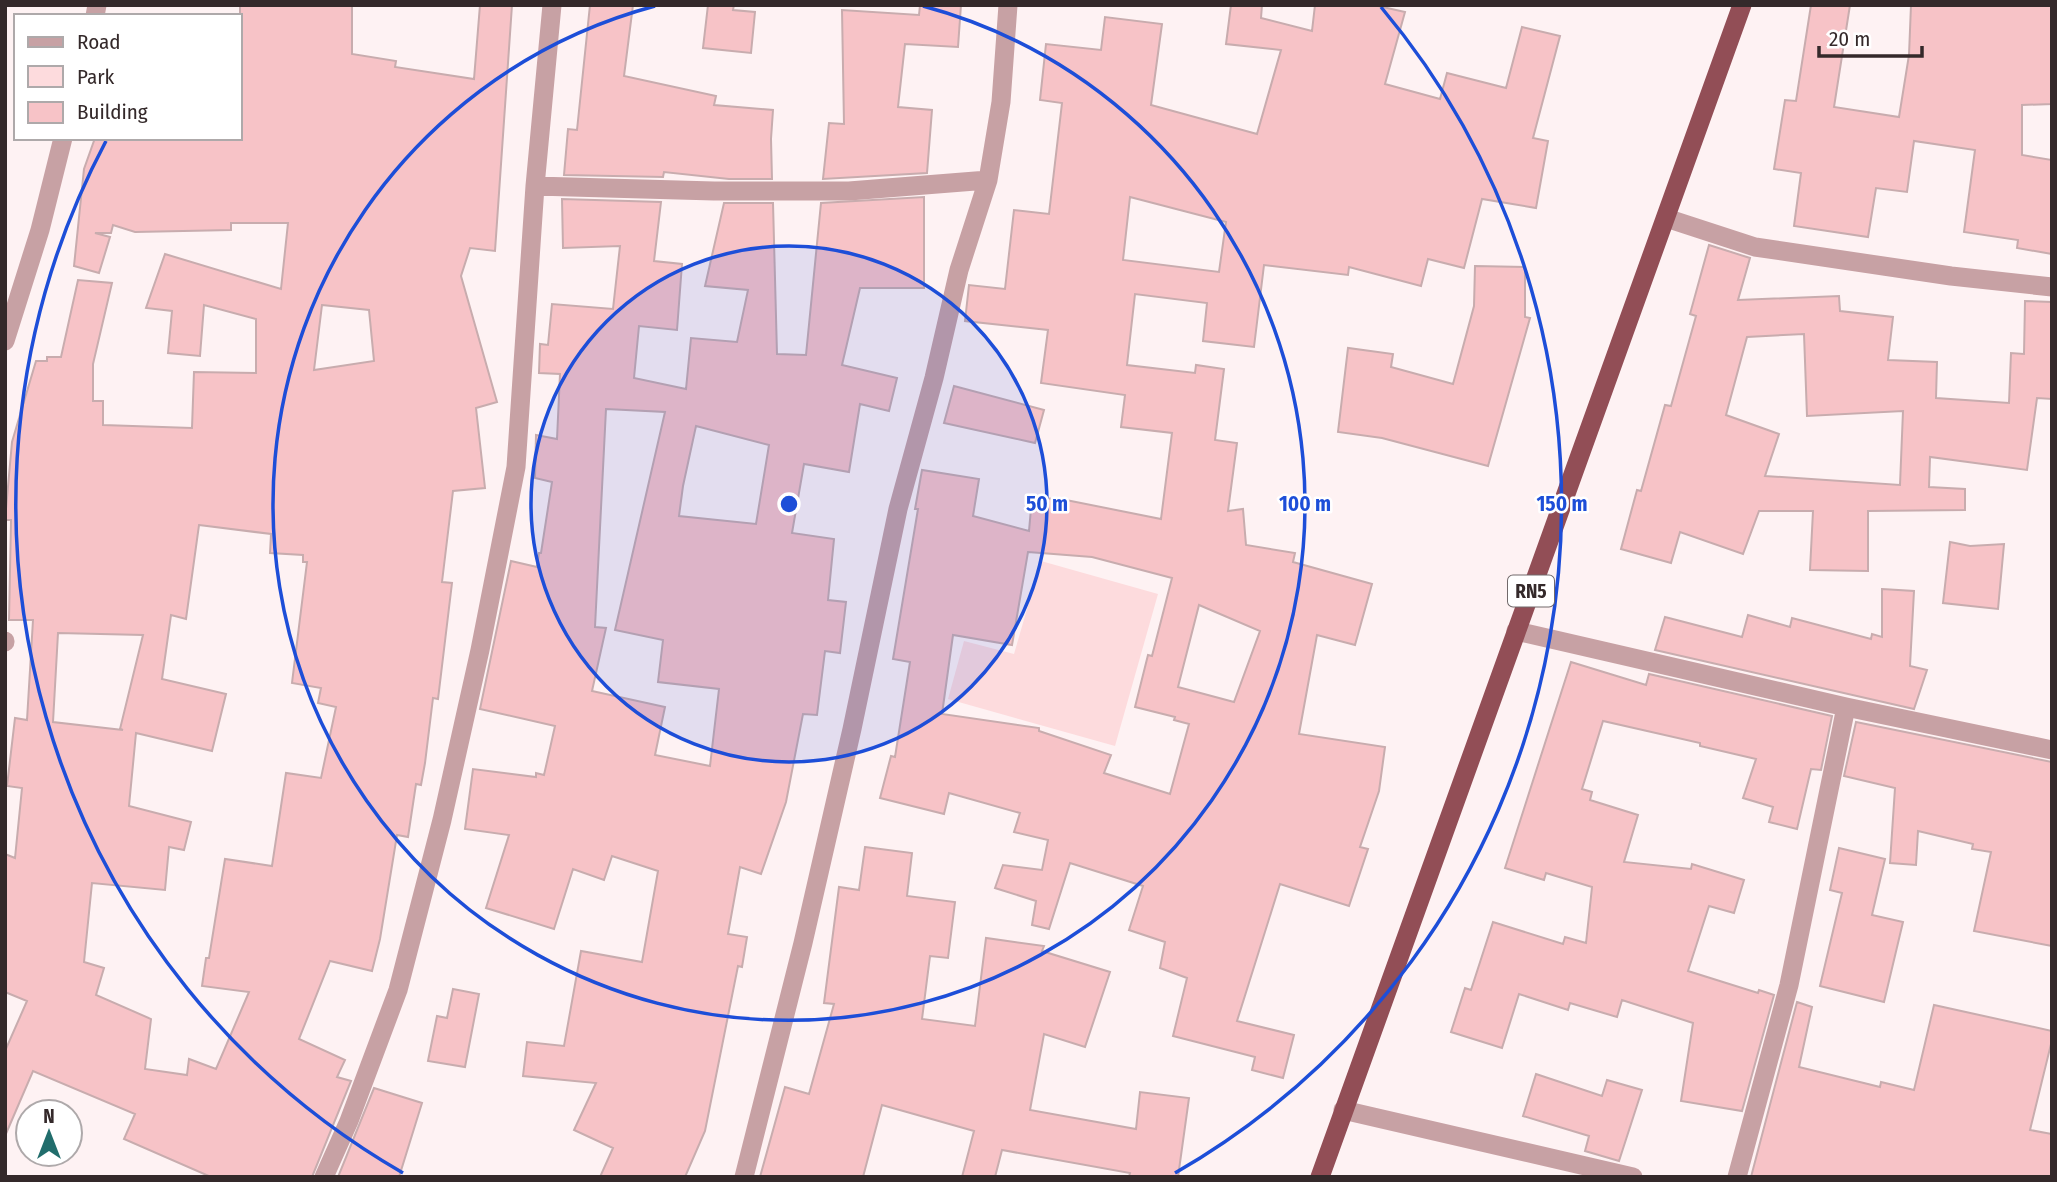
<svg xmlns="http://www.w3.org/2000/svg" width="2057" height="1182" font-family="'Fira Sans Condensed',sans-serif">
  <rect width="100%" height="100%" fill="#fef2f3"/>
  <path fill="#fddbdd" d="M1041 561 1158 594 1115 746 948 699 964 641 1014 654Z"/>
  <path fill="#f7c3c7" stroke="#c8acae" stroke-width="2" fill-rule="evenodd" d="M240 5H352V54L396 61 395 67 474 79 480 5H512L495 251 470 248 461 276 497 402 476 408 485 488 453 491 442 582 452 583 438 699 433 698 425 763 421 785 416 784 408 837 397 835 380 939 372 971 330 961 299 1039 345 1060 337 1077 351 1081 312 1177H211L124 1139 135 1114 33 1071 5 1136V1051L27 1001 5 992V854L15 858 22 788 7 786 15 718 27 720 33 620H9L11 520H5L12 442 36 361H47V357H61L78 280 112 283 93 364V401H103V425L192 428 194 372 256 373V319L204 305 200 356 168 353 172 311 146 308 165 254 281 289 288 223H231V230L135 232 113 225 111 233H95L110 237 99 273 74 266 84 169 95 138H240ZM322 305 369 310 374 361 314 370ZM199 525 271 534 270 553 303 555V562H307L292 683 321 688 318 703 336 707 321 778 286 773 272 866 225 859 209 958H206L202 986 249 992 216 1069 189 1059 187 1075 145 1069 151 1019 96 995 104 968 84 962 92 883 165 890 169 847 184 850 191 822 129 806 136 733 212 751 226 694 162 679 171 615 186 619ZM58 633 143 635 120 729 123 730 53 722Z
    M590 5H633L624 76 716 96 714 105 773 110 771 139 772 179H729L664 172 663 177 564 175 568 129 577 130Z
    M708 5H734L733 10 755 12 751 53 703 48Z
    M920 5H961L958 47 905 44 898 107 932 110 927 173 823 179 829 123 844 124 842 10 919 15Z
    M1231 5H1262L1261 18 1312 31 1315 5H1374L1405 12 1385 84 1440 99 1447 73 1506 88 1522 27 1560 36 1533 138 1548 141 1536 208 1482 199 1464 268 1428 259 1421 286 1349 267 1348 275 1264 265 1254 347 1203 341 1207 303 1135 294 1127 365 1195 373 1196 365 1224 369 1215 440 1237 443 1228 511 1243 509 1246 545 1295 553 1293 562 1372 584 1355 645 1317 635 1299 734 1385 747 1379 791 1360 847 1368 849 1349 906 1280 884 1237 1021 1294 1035 1283 1078 1252 1070 1255 1057 1173 1036 1187 978 1160 968 1165 942 1129 930 1143 886 1070 863 1049 929 1032 925 1036 901 995 888 1003 865 1042 870 1048 840 1014 832 1020 813 949 793 944 814 880 798 891 756 895 757 910 662 893 659 918 509H915L922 470 979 479 973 516 1029 531 1032 497 1066 500 1161 519 1172 433 1121 427 1125 395 1041 383 1048 330 965 321 969 285 1005 289 1014 210 1049 214 1062 103 1040 100 1046 44 1101 50 1105 17 1162 24 1151 105 1257 134 1281 50 1226 44ZM1130 197 1226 222 1219 272 1123 260ZM1028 552 1092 557 1172 578 1152 656 1148 655 1135 707 1175 717 1174 720 1189 724 1170 794 1104 773 1111 755 1039 731V728L942 714 953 635 1012 645ZM1199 605 1260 631 1234 702 1178 687Z
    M1811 5H1850L1834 107 1899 117 1909 55 1911 5H2052V104L2022 105V155L2052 160V254L2017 248 2018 240 1964 232 1975 150 1914 141 1907 192 1876 188 1868 237 1794 226 1801 173 1774 169 1785 100 1796 101Z
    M924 197V288H860L842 365 897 378 889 411 860 404 849 472 804 464 792 533 834 539 828 600 846 602 840 653 825 651 817 715 803 714 786 802 761 874 740 867 728 934 747 937 742 967 738 966 705 1131 685 1177H600L613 1148 574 1130 596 1083 523 1076 527 1042 564 1046 581 951 642 962 658 871 612 856 604 880 573 869 554 929 486 908 509 835 465 829 473 769 536 777V773L544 775 555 726 480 709 511 561 537 567 539 553H541L552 482 535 478 536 435 557 439 560 374 539 373 540 344 548 345 552 304 613 309 620 246 563 248 562 199 661 202 654 261 682 264 677 330 639 326 634 378 686 389 691 338 737 342 748 290 705 286 724 203H773L777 354 806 355 821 203ZM606 409 665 412 615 630 663 640 658 682 719 689 710 766 655 755 665 707 592 691 606 628 595 627ZM696 426 769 445 756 524 679 516 683 486Z
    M1709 245 1750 258 1738 300 1839 296 1840 311 1893 317 1888 360 1937 362 1936 398 2009 403 2011 353 2024 354 2025 301 2052 302V399L2037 398 2027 470 1930 457 1929 487 1965 489V510L1868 511V571L1810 570 1813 511H1759L1743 554 1680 532 1671 563 1621 549 1637 490 1641 491 1665 405 1671 406 1696 316 1690 314ZM1804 334 1807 416 1903 411 1900 485 1765 476 1779 434 1726 415 1747 337Z
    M1475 266 1525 267V317L1530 318 1488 466 1382 438 1338 432 1348 348 1393 354 1391 367 1453 384 1474 306Z
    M954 386 1044 410 1035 443 944 423Z
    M1950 542 1970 546 2004 544 1998 609 1943 603Z
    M1882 589 1914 591 1910 666 1927 670 1914 709 1655 650 1665 617 1742 637 1748 615 1790 627 1792 618 1871 639 1872 634 1882 637Z
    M1571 662 1646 685 1649 674 1832 716 1821 770 1811 769 1797 829 1769 822 1773 807 1743 798 1756 759 1700 746V743L1603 721 1582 789 1592 792 1590 800 1638 815 1624 862 1691 869 1692 864 1744 880 1734 913 1709 906 1688 971 1758 993 1759 990 1774 995 1742 1111 1681 1101 1693 1023 1622 1000 1617 1017 1570 1003 1568 1010 1519 994 1502 1048 1451 1032 1465 988 1471 990 1493 922 1563 944 1565 937 1586 943 1592 887 1546 873 1544 880 1505 868Z
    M1856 722 2052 762V946L1974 931 1991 852 1972 849 1973 844 1918 831 1916 865 1890 863 1895 788 1844 776Z
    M865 847 912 853 907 896 955 902 948 958 930 956 922 1019 975 1026 986 938 1044 946 1042 951 1110 972 1085 1047 1044 1034 1030 1110 1136 1129 1140 1092 1189 1098 1178 1177H1129L1130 1173 1002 1150 995 1177H962L974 1131 882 1105 863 1177H760L785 1087 809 1094 834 1004 824 1003 839 887 859 890Z
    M1839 848 1885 859 1872 915 1903 922 1884 1002 1820 986 1842 893 1830 890Z
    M453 989 479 994 465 1067 428 1061 437 1016 447 1018Z
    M1797 1002 1812 1007 1799 1067 1880 1087 1881 1082 1914 1090 1934 1005 2052 1031V1040L2030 1130 2052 1134V1177H1751Z
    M1536 1074 1602 1096 1607 1080 1642 1090 1619 1161 1585 1151 1589 1136 1523 1116Z
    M374 1088 422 1103 399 1177H338Z"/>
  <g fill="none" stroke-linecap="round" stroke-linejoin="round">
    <path stroke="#c7a1a4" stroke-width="19" d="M95 16 97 5
      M535 186 714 191H849L988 180
      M1666 218 1755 247 1951 276 2052 287
      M5 341 40 230 63 138
      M1516 631 1846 707 2052 750
      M5 641V642
      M1343 1110 1633 1177
      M324 1177 349 1121 398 990 442 820 480 650 516 467 535 186 552 5
      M744 1177 803 943 852 729 898 509 934 378 959 270 988 180 1001 102 1008 5
      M1737 1177 1789 985 1846 707"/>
    <path stroke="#924e56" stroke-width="19" d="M1320 1177 1742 5"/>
  </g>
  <circle cx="789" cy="504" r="258" fill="#1d4ed8" fill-opacity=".12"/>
  <g fill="none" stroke="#1d4ed8" stroke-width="3.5">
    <circle cx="789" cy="504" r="258"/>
    <path d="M923 6A516 516 0 1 1 655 6"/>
    <path d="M403 1173A773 773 0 0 1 106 141M1381 7A773 773 0 0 1 1175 1173"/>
  </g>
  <g text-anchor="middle" stroke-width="5" stroke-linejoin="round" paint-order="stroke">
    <rect fill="#fff" stroke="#71696a" stroke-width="2" x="1508" y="575.5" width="46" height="31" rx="5"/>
    <g font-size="19" font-weight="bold" fill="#34292a">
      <text x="1531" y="598">RN5</text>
    </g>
  </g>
  <circle cx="789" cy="504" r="10" fill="#1d4ed8" stroke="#fff" stroke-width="3.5"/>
  <g font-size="21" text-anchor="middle" font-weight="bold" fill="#1d4ed8" stroke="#fff" stroke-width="5" stroke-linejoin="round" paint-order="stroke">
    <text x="1047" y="511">50 m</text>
    <text x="1305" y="511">100 m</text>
    <text x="1562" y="511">150 m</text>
  </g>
  <rect width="2057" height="1182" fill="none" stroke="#34292a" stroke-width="14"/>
  <rect x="14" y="14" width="228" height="126" fill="#ffffff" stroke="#aea9aa" stroke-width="2"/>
  <rect x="28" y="37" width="35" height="10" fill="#c7a1a4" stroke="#aea9aa" stroke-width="2"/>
  <text x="77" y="49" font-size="21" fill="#34292a">Road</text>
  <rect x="28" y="66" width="35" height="21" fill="#fddbdd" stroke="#aea9aa" stroke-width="2"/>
  <text x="77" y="84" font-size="21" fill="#34292a">Park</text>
  <rect x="28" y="102" width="35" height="21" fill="#f7c3c7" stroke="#aea9aa" stroke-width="2"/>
  <text x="77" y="119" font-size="21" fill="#34292a">Building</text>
  <g transform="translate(49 1133)"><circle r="33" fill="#ffffff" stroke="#aea9aa" stroke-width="2"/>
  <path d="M0-5L12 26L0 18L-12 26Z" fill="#216d6c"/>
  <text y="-10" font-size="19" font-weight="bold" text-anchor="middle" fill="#34292a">N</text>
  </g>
  <path d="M1819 46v10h103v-10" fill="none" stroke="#34292a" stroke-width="3.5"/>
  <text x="1829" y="46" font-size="21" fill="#34292a" stroke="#ffffff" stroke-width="5" paint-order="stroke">20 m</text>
</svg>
